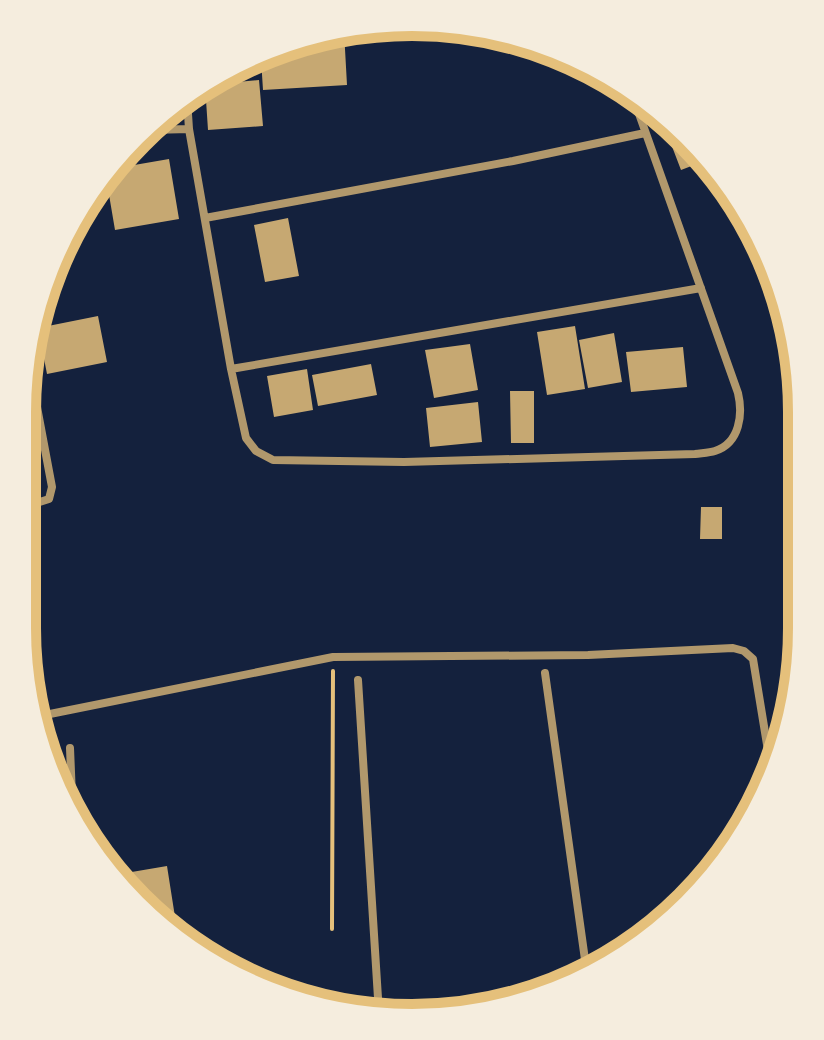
<svg xmlns="http://www.w3.org/2000/svg" width="824" height="1040" font-family="'Archivo Narrow',sans-serif">
  <rect width="100%" height="100%" fill="#14213d"/>
  <path fill="#c6a872" d="M344 31 347 85 263 90 261 59Z
    M259 80 263 126 208 130 205 85Z
    M660 115H661L702 162 681 170Z
    M169 159 179 219 115 230 106 177 111 169Z
    M288 218 299 276 265 282 254 225Z
    M98 316 107 362 47 374 38 328Z
    M575 326 585 389 547 395 537 332Z
    M614 333 622 382 588 388 579 340Z
    M470 344 478 390 434 398 425 350Z
    M683 347 687 387 631 392 626 352Z
    M371 364 377 395 318 406 312 375Z
    M307 369 313 410 274 417 267 376Z
    M510 391H534V443H511Z
    M478 402 482 442 430 447 426 408Z
    M701 507H722V539H700Z
    M167 866 178 936 136 903 114 875Z"/>
  <g fill="none" stroke-linecap="round" stroke-linejoin="round">
    <path stroke="#e5c07b" stroke-width="4" d="M332 929 333 671"/>
    <path stroke="#b1986c" stroke-width="8" d="M187 99 189 129 231 369 246 438 256 451 273 460 404 462 695 454C702 453 709 453 715 451 740 443 743 414 738 393L632 94
      M150 130 189 129
      M205 218 513 161 645 133
      M231 369 701 288
      M27 506 49 499 52 487 28 359
      M545 673 587 974
      M358 680 379 1014
      M35 717 333 657 588 655 733 648 744 651 753 659 770 763
      M70 748 73 821"/>
  </g>
  <path d="M0 0H824V1040H0ZM412 36H412A376 376 0 0 1 788 412V628A376 376 0 0 1 412 1004H412A376 376 0 0 1 36 628V412A376 376 0 0 1 412 36Z" fill="#f5edde" fill-rule="evenodd"/>
  <path fill="none" stroke="#e5c07b" stroke-width="10" d="M412 36H412A376 376 0 0 1 788 412V628A376 376 0 0 1 412 1004H412A376 376 0 0 1 36 628V412A376 376 0 0 1 412 36Z"/>
</svg>
